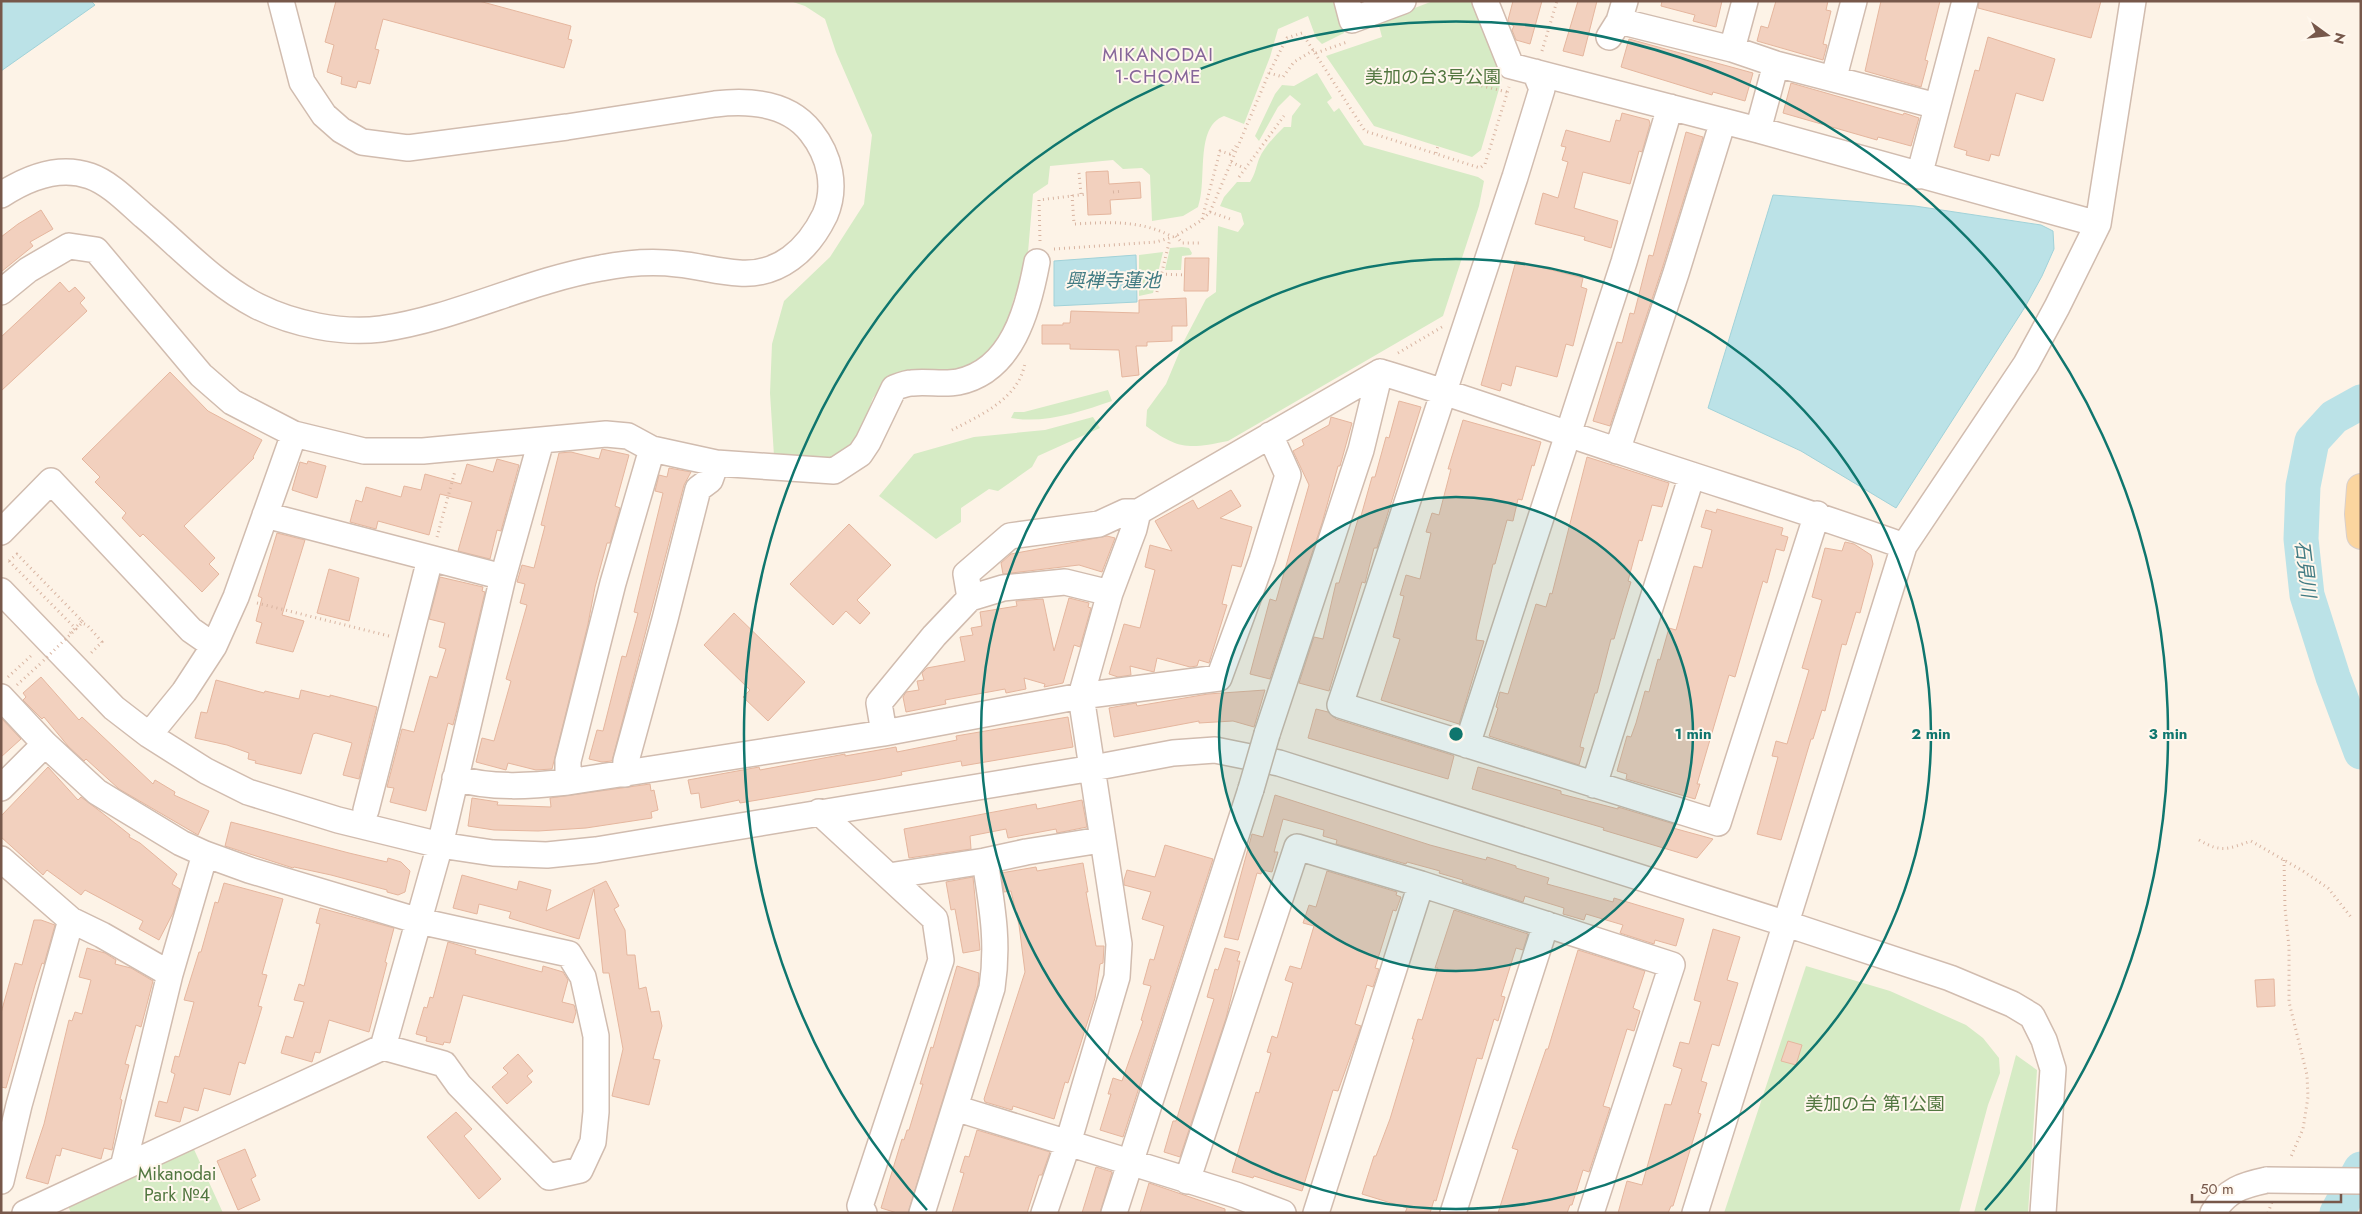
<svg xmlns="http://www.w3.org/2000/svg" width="2362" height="1214" font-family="Jost,'Noto Sans JP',sans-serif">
  <rect width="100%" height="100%" fill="#fdf3e7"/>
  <path fill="#d6ebc5" d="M790 1H1337L1344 33 1322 44 1316 38 1308 16 1278 29 1270 57 1244 124 1224 116C1194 127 1208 181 1198 207L1183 216 1152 221 1150 175 1142 168 1123 169 1113 160 1050 166 1048 184 1033 194 1027 264 1013 301 1002 346 977 367 948 375 906 370 887 379 873 398 856 444 829 467 774 456 770 393 772 344 784 301 830 257 864 204 872 135 836 52 825 19 805 6Z
    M1433 1H1474L1502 79 1481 150 1472 157 1374 126 1326 56 1382 37 1378 22Z
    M1317 73 1332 98 1327 102 1334 112 1339 108 1364 145 1478 177 1484 181 1479 206 1443 316 1228 441C1189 449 1179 450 1146 426L1147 410 1166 384 1184 341 1206 299 1216 292 1218 226 1238 232 1244 224 1241 213 1220 206 1224 197 1237 182H1250C1255 175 1256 167 1259 159 1264 147 1275 136 1284 127H1291L1292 116 1301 104 1290 95 1278 107 1259 141 1255 136 1275 94 1282 85 1294 86Z
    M1182 247 1189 248 1192 253 1191 255 1182 256 1181 270H1165L1170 248Z
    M1163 252 1153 293 1139 296V255Z
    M1108 390 1112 401C1080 412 1044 424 1011 418L1014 412H1024Z
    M1093 417 1100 428 1038 456 1032 467 998 491 989 489 961 508V522L936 539 879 496 914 454 974 437 1045 430Z
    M1806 966 1890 991 1966 1025 1983 1038 1999 1058 2000 1073 1988 1105 1959 1213H1724Z
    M2016 1055 2037 1070 2028 1213H1974Z
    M192 1145 223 1213H71L68 1206Z"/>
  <path fill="#bbe2e7" stroke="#a1d2d9" d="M1 1H91L95 5 1 71Z
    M1773 195 1915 206 2041 225 2053 231 2054 249 2042 276 2025 307 1896 508 1801 451 1708 408Z
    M1136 255 1137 302 1054 306V261Z"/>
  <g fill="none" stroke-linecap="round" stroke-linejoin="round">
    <path stroke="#bbe2e7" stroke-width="35" d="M2361 402 2334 417 2312 441 2303 486 2301 539 2307 595 2333 677 2361 752
      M2337 1213 2361 1169"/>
  </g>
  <path fill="#f2d0be" stroke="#e5b69e" d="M336 1H479L571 26 568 39 572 40 564 68 383 19 375 49 379 50 370 84 358 81 356 88 341 84 342 77 327 72 334 45 325 42Z
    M1513 1H1542L1530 44 1516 40 1512 30 1514 26 1510 24 1508 20Z
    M1578 1H1597L1583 56 1563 51Z
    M1662 1H1722L1716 27 1693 21 1695 15 1661 6Z
    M1776 1H1828L1826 10 1831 11 1823 44 1827 45 1823 60 1757 41 1761 26 1768 28Z
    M1881 1H1940L1925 60 1928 61 1921 87 1865 71Z
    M1979 1H2101L2091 38 1978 8Z
    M1988 37 2055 59 2043 101 2016 93 1999 156 1991 154 1989 161 1966 155 1967 151 1954 147 1975 70 1979 71Z
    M1629 39 1753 73 1745 101 1713 92 1712 95 1621 67Z
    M1791 83 1903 115 1904 113 1919 118 1911 146 1878 137 1877 140 1783 113Z
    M1622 113 1649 120 1650 124 1642 152 1639 151 1630 184 1583 172 1574 208 1618 221 1611 248 1584 240 1585 237 1535 224 1543 193 1558 198 1568 162 1562 160 1566 147 1561 146 1566 130 1610 142 1616 120 1620 121Z
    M1686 132 1703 137 1662 269 1610 426 1593 421 1617 342 1622 343 1630 313 1634 314 1649 255 1653 256Z
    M1108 171 1109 184 1140 182 1141 198 1110 200 1111 214 1088 215 1086 172Z
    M41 210 53 229 30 242 33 246 1 272V237L18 224Z
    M1185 258H1209L1208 291H1184Z
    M1516 261 1583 278 1581 287 1587 289 1573 346 1566 344 1557 377 1516 366 1511 386 1502 383 1500 391 1481 385Z
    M60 282 69 292 75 287 85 298 80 303 87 311 1 391V337Z
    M1186 298 1187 326H1172V341L1147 342V346H1136L1139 375 1122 377 1119 350 1070 349V344H1042V325H1063V323H1070L1071 311 1139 313V300Z
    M170 372 208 411 262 440 253 457 254 458 184 526 215 558 209 564 219 574 202 592 143 534 140 537 122 518 126 513 95 482 100 477 82 459Z
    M1399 401 1421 407 1377 548H1374L1365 583 1362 582 1329 691 1299 683 1314 637 1323 639 1336 583H1339L1359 516H1361L1372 477H1375L1386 437 1389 438Z
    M1331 417 1352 423 1340 466H1338L1322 523 1270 679 1250 674 1270 599 1276 601 1309 485 1293 451 1304 445 1302 440 1329 425Z
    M1463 420 1541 442 1534 466 1532 465 1522 500 1518 499 1513 521 1507 520 1495 564H1493L1477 633 1476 640 1484 641 1459 724 1381 700 1400 639 1393 637 1404 596 1400 595 1406 575 1420 579 1431 533 1426 532 1432 513 1439 515 1451 469H1448Z
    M602 449 629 455 615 506 620 508 610 543H607L595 587 588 624 552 769 536 770 508 763 506 770 476 762 482 738 494 741 511 681 506 679 527 605 520 603 525 584 517 582 522 565 534 568 545 526 541 525 559 453 571 452 599 459Z
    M1587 457 1669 483 1662 507 1652 505 1642 541 1639 540 1628 581 1631 582 1623 608 1614 639H1611L1597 693H1595L1581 742 1580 747 1584 748 1579 765 1489 736 1498 708 1496 707 1500 692 1508 694 1536 604 1546 607 1550 593 1552 594Z
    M497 459 519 465 501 531 497 530 490 559 458 551 472 502 440 494 429 535 378 521 376 529 350 522 356 500 362 502 366 487 401 497 404 486 421 490 425 474 461 484 467 464 493 472Z
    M308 461 326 466 317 498 292 490 300 462 307 464Z
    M669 468 691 472 684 485 612 761 602 762 589 759 597 730 603 731 622 656 626 657 638 613 634 612 663 493 655 491 659 475 667 477Z
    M1231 490 1241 506 1220 518 1252 527 1241 567 1232 565 1222 604 1227 605 1209 663 1199 660 1197 666 1190 667 1157 658 1154 672 1130 666 1131 675 1118 677 1109 674 1124 624 1140 628 1155 570 1145 567 1150 545 1172 551 1155 521 1193 500 1198 509Z
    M1717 509 1783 528 1781 535 1788 537 1784 551 1776 549 1767 583 1763 581 1735 677 1729 675 1697 784H1700L1695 799 1626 779 1627 774 1617 771 1627 736 1631 737 1636 723 1645 691 1649 692 1658 659 1660 660 1669 628 1676 630 1694 566 1702 568 1712 530 1701 527 1706 510 1716 513Z
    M849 524 891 565 857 600 870 613 860 624 846 611 833 625 790 584Z
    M277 533 305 540 282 615 304 621 293 652 256 643 262 623 256 621 262 598 258 596Z
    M1107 536 1115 538 1102 572 1079 565 1003 574 1001 563 1011 554Z
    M1845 542 1854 544 1871 555 1873 564 1860 613 1856 612 1846 645 1842 644 1825 711 1822 710 1813 739H1811L1781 840 1757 834 1778 757 1772 756 1776 741 1787 744 1809 670 1802 668 1822 600 1812 597 1825 548 1842 551Z
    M329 569 359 578 349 621 317 613Z
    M440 577 483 587 482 591 485 592 458 706 453 725 448 723 426 811 390 802 394 788 387 787 402 729 414 732 430 676 437 678 446 649 439 647 445 623 429 619Z
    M1069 598 1089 603 1088 607 1091 608 1080 647 1074 645 1063 683 1044 687 1045 684 1024 678 1026 689 1006 693 1005 689 945 700 946 704 906 712 903 697 906 692 919 690 917 681 924 680 922 673 927 668 965 661 960 637 973 635 971 628 982 626 980 612 1017 606 1016 601 1043 599 1054 651Z
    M734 613 805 682 768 721 743 697 750 690 704 645Z
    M41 677 79 720 82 717 153 784 155 780 175 792 174 795 209 811 198 835 119 789 86 759 84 761 68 746 44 717 42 719 23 700 26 697 23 693Z
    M216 680 264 693 265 691 299 699 301 690 330 697V695L377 707 359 779 343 775 352 743 316 733 313 734 301 774 255 763 256 761 248 759 249 753 227 745 195 738 201 712 207 713Z
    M1265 690 1254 727 1233 721 1199 723V721L1114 737 1109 708 1136 703 1137 706 1208 694Z
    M1316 709 1328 712 1336 719 1452 755 1454 756 1448 779 1308 738Z
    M1068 717 1073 747 962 766 961 761 901 772 902 775 876 780 740 803 739 800 701 808 699 793 691 794 688 780 759 767 760 770 845 754V756L896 747 897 752 957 740 956 736Z
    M1 718 21 739 1 757Z
    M48 767 78 800 81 797 101 812 130 835 129 837 140 843 177 874 172 884 180 889 173 913 159 940 139 929 143 921 85 890 81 895 47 870 43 875 1 837V816Z
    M1478 767 1561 791V794L1618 809V807L1674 824 1673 828 1713 839 1697 858 1603 830 1604 828 1472 789Z
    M650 784 651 791 654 790 658 810 651 812 652 818 586 828 538 831 494 830 468 826 472 798 498 802 497 805 551 807 550 798Z
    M1275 795 1430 845 1486 860 1487 857 1516 866V868L1549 878 1547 884 1613 902 1614 898 1684 919 1676 946 1655 940 1654 944 1620 933 1623 925 1586 914 1584 920 1563 914 1564 908 1525 896 1523 902 1462 882 1463 880 1439 873 1440 871 1407 862 1406 864 1336 844 1337 840 1323 836 1324 830 1283 819 1274 852H1278L1272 872 1262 870 1261 874 1257 873 1238 940 1224 937 1252 834 1263 837Z
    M1082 800 1087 827 1057 833 1056 829 1008 838 1006 829 970 836 971 849 909 858 904 829 1036 804 1037 809Z
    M231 822 349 853 387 862 388 858 401 862 410 871 405 892 398 895 387 892V890L331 875 294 867 293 868 225 846Z
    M1165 845 1213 859 1123 1137 1100 1130 1111 1094H1108L1113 1078 1122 1081 1143 1021 1141 1020 1151 986 1143 984 1150 959 1154 960 1164 926 1142 919 1151 892 1124 885V880L1127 870 1155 877Z
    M1083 863 1088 892H1086L1096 946H1104L1103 963 1100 964 1095 998 1079 1049 1068 1083 1065 1082 1054 1119 1013 1106 1012 1110 985 1102 984 1099 1025 972 1019 925 1011 891 1004 892 1001 873 1036 867 1037 871Z
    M1327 871 1397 892 1396 895 1401 897 1396 911 1393 910 1375 968 1379 969 1373 987 1367 985 1355 1024 1361 1026 1338 1091 1333 1090 1302 1191 1254 1176 1253 1178 1232 1172 1256 1092 1259 1093 1271 1053 1267 1052 1272 1036 1277 1038 1293 983 1285 980 1290 966 1301 969 1314 926 1303 923 1309 905 1316 907Z
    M462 875 517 890 519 881 551 890 546 911 606 881 619 906 614 909 625 930 627 955H635L639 989 646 987 651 1012 659 1011 662 1026 653 1059 660 1060 649 1105 612 1096 623 1049 609 973H603L594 889 579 939 509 918 511 912 479 904 477 914 453 908Z
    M973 877 980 950 963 953 955 909 951 910 946 882Z
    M224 883 283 899 262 974 267 975 258 1006 262 1007 245 1064 239 1062 230 1095 204 1088 198 1111 184 1107 180 1122 155 1116 159 1101 167 1103 175 1074 171 1072 175 1056 179 1057 194 1002 184 1000 199 952H201L215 902 218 903Z
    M320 908 394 928 385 962 387 963 369 1032 329 1020 320 1053 315 1052 312 1062 281 1053 286 1036 293 1038 304 1002 294 1000 299 984 304 986 320 924 316 923Z
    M1454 910 1528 934 1523 950 1516 948 1501 996 1505 997 1498 1021 1494 1019 1482 1059 1477 1058 1436 1201 1434 1200 1430 1213H1405L1407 1208 1362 1194 1374 1156H1376L1390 1119 1414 1039H1412L1418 1019 1422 1020 1438 968H1435Z
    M34 920H41L55 925 44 964 42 963 35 985 6 1088 1 1087V1013L15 963 22 965Z
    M1713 929 1740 937 1727 980 1738 983 1719 1046 1712 1044 1701 1081 1707 1083 1698 1113 1701 1114 1673 1206H1671L1668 1213H1618L1627 1181 1642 1185 1665 1104 1671 1105 1682 1069 1673 1066 1680 1042 1689 1044 1701 1002 1694 1000Z
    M448 942 476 950 475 954 542 972 543 966 563 972 568 980 562 1002 574 1005 576 1012 573 1023 463 995 450 1043 444 1042 443 1045 426 1041 427 1037 416 1034 424 1007 427 1008 430 997 433 998Z
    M87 948 105 953 116 960 115 964 131 968 153 981 141 1027 136 1025 125 1064 129 1065 120 1099 122 1100 112 1150 104 1148 101 1159 62 1148 60 1156 56 1155 48 1184 26 1178 44 1124 69 1020 72 1021 75 1012 82 1014 91 980 79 977Z
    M1225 948 1240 952 1237 961H1240L1226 1018 1180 1157 1164 1152 1173 1121H1176L1214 999 1207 997 1215 969 1218 970Z
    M1578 950 1645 971 1633 1008 1640 1011 1634 1031 1627 1029 1614 1071 1603 1106 1610 1108 1589 1172 1583 1170 1572 1205H1570L1567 1213H1498L1518 1150 1512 1148 1546 1049H1548Z
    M957 966 979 973 978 985 908 1213H897L881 1208 902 1139 904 1140 907 1130H909L923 1084H920L931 1047 933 1048Z
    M2274 979 2275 1006 2257 1007 2255 980Z
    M1788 1041 1802 1045 1796 1065 1781 1061Z
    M518 1054 533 1071 527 1076 532 1082 507 1104 492 1087 508 1073 503 1068Z
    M456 1112 472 1129 464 1136 501 1179 479 1199 427 1137Z
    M977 1130 1050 1152 1042 1175H1039L1027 1213H952L964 1173 960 1172 965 1156 969 1157Z
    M245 1149 256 1176 251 1179 260 1200 238 1210 217 1161Z
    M1096 1167 1112 1172 1100 1213H1082Z
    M1149 1183 1225 1209V1213H1140Z"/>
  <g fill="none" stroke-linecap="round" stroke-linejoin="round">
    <g stroke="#d1bcaf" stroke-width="28">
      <path id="minor" d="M1347 1 1352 20 1403 1
        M1485 1 1511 66 1758 130 2098 224
        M1619 21 1732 49 1776 64 1937 106
        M1609 37 1619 21 1625 1
        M1732 49 1745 1
        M1535 72 1542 89 1515 177 1340 705 1718 823 1817 514
        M1834 77 1854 1
        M1758 130 1776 64
        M1919 176 1965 1
        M1 195C27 178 59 165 90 176 110 183 128 202 144 216 180 246 214 284 257 306 293 324 341 334 381 329 457 318 526 281 601 268 626 263 653 261 678 264 699 266 719 272 739 273 779 276 808 250 825 215 837 187 830 156 811 132 788 102 749 100 715 104L567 127 408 148 362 142 341 130 324 115 302 82 281 1
        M1 292 28 270 69 246 96 250 201 375 232 402 294 434 364 451H423L606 434 628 436 652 449 716 463 834 471 860 454 868 442 894 388C899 386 906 383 912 383 927 381 943 385 958 382 1012 371 1028 310 1037 262
        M1617 451 1676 273 1723 121
        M265 515 503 577
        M1 532 51 481 191 630 214 646
        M1 591 114 708 149 735 206 771 248 792 338 820 440 845 493 853 547 855 596 850 1093 768 1173 753 1215 750 1279 763 1787 924 1950 978 2012 1004 2032 1016 2044 1040 2053 1069 2043 1213
        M970 598 966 574 1010 536 1099 524 1125 512H1138
        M1 697 45 744 97 792 181 843 205 854 249 870 419 921 569 954 583 977 596 1036V1112L593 1142 580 1170 549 1177 459 1085 444 1064 383 1047 25 1213
        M884 733 879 703 934 636 970 598 1003 588 1065 582 1110 593
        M1267 734 1361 450 1380 372
        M149 735 184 692 214 646 236 597 294 434
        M1467 745 1624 262 1670 107
        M625 774 626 761 665 619 698 489 710 480 716 463
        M455 778C492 789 531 786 568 782L884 733 1081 696 1219 678 1262 560 1288 475 1270 435
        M568 782V761L613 583 652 449
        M1594 785 1692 475
        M1 788 45 744
        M366 810 430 559
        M819 812 935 919 941 960 860 1206 864 1213
        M1 859 71 920 102 935 170 974
        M889 876 985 861
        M383 1047 440 845 503 577 541 441
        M955 1108 1236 1195 1283 1213
        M123 1167 170 974 205 854
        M1 1181 19 1105 71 920
        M1187 1181 1297 847 1421 884 1672 965 1591 1213
        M922 1213 992 988C999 942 992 906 985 861L1026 852 1101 840
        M1044 1213 1068 1143 1117 977 1119 944 1081 696 1110 593 1134 529 1138 512 1380 372C1464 397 1545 427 1628 454 1720 485 1813 513 1904 546
        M1114 1213 1251 789
        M1316 1213 1421 884
        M1453 1213 1546 924
        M1695 1213 1904 546 2026 364 2057 307 2098 224 2133 1
        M2213 1213C2226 1190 2243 1185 2267 1180"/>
    </g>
    <g stroke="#d9d0cd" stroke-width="30">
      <path id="major" d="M2361 488 2359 514 2361 535"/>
    </g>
    <path stroke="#d8b4a1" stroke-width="3" stroke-dasharray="1 4" stroke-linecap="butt" d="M1542 51 1557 1
      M1316 53 1347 42
      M1269 73 1283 77 1294 62 1314 50
      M1462 81 1507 92
      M1436 153 1438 146
      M1231 162 1244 168
      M1079 173 1081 194
      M1239 177 1284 116
      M1113 192 1123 191
      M1072 195 1074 224C1110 222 1141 220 1173 237
      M1210 212 1233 220
      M1202 219 1220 151 1230 154 1236 146
      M1176 236 1182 243H1200
      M1040 241 1039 200 1087 194
      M1054 249 1156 242 1176 236 1202 220 1210 212 1269 73 1287 38 1302 33 1365 131 1480 168 1485 164 1509 87
      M1161 274 1185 275
      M1157 292 1170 239
      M1398 353 1442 327
      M952 430C981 415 1020 398 1025 362
      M437 537 455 471
      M9 561 17 554 82 621 70 633
      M257 603 389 636
      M82 621 85 617
      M80 625 82 623 87 625 102 642 91 653
      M8 677 33 654
      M17 685 40 664
      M2199 840C2221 853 2228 849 2251 841L2303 871 2328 888 2351 917
      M2284 860 2285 908 2289 947V1002L2307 1075 2308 1097 2303 1129 2290 1159
      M2268 1213 2272 1202"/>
    <use href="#minor" stroke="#fff" stroke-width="25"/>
    <use href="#major" stroke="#fbd59f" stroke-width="28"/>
    <g stroke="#d1bcaf" stroke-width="28" stroke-linecap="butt">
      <path id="minor-bridge" d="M1251 789 1267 734
        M2267 1180 2361 1181"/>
    </g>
    <path stroke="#d8b4a1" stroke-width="3" stroke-dasharray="1 4" stroke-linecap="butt" d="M9 561 76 629 43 661"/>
    <use href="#minor-bridge" stroke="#fff" stroke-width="25"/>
  </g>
  <circle cx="1456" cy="734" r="237" fill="#0f766e" fill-opacity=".12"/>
  <g fill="none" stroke="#0f766e" stroke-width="2.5">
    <circle cx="1456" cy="734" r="237"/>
    <circle cx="1456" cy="734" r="475"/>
    <path d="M927 1210A712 712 0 1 1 1985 1210"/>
  </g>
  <g text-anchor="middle" stroke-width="4" stroke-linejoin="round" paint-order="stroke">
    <g font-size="18" fill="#527740" stroke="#fff7ed">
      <text x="1433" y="83">美加の台3号公園</text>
      <text x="1875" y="1110">美加の台 第1公園</text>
      <text x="177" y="1180">Mikanodai<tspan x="177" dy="21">Park №4</tspan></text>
    </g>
    <g font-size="19" letter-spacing="1" fill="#86669a" stroke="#fff7ed">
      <text x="1158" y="61">MIKANODAI<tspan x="1158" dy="22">1-CHOME</tspan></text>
    </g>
    <g font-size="19" font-style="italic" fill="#417b83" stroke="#fff7ed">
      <text x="1113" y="287">興禅寺蓮池</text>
      <text transform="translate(2306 569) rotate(83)" y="7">石見川</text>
    </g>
  </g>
  <circle cx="1456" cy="734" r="8" fill="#0f766e" stroke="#fff7ed" stroke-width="2.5"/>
  <g font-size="15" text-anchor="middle" font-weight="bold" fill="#0f766e" stroke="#fff7ed" stroke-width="4" stroke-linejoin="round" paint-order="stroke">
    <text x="1693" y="739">1 min</text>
    <text x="1931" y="739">2 min</text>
    <text x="2168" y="739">3 min</text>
  </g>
  <rect width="2362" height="1214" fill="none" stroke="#77584b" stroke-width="5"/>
  <g transform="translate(2327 35) rotate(105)" stroke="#fff7ed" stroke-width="4" paint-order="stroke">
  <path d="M0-4L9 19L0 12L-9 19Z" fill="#77584b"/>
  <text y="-8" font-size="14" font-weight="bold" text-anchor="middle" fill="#77584b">N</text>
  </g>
  <path d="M2192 1194v8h149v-8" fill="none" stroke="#77584b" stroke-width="2.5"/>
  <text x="2200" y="1194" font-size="15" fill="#77584b" stroke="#fff7ed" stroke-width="4" paint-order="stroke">50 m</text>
</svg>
